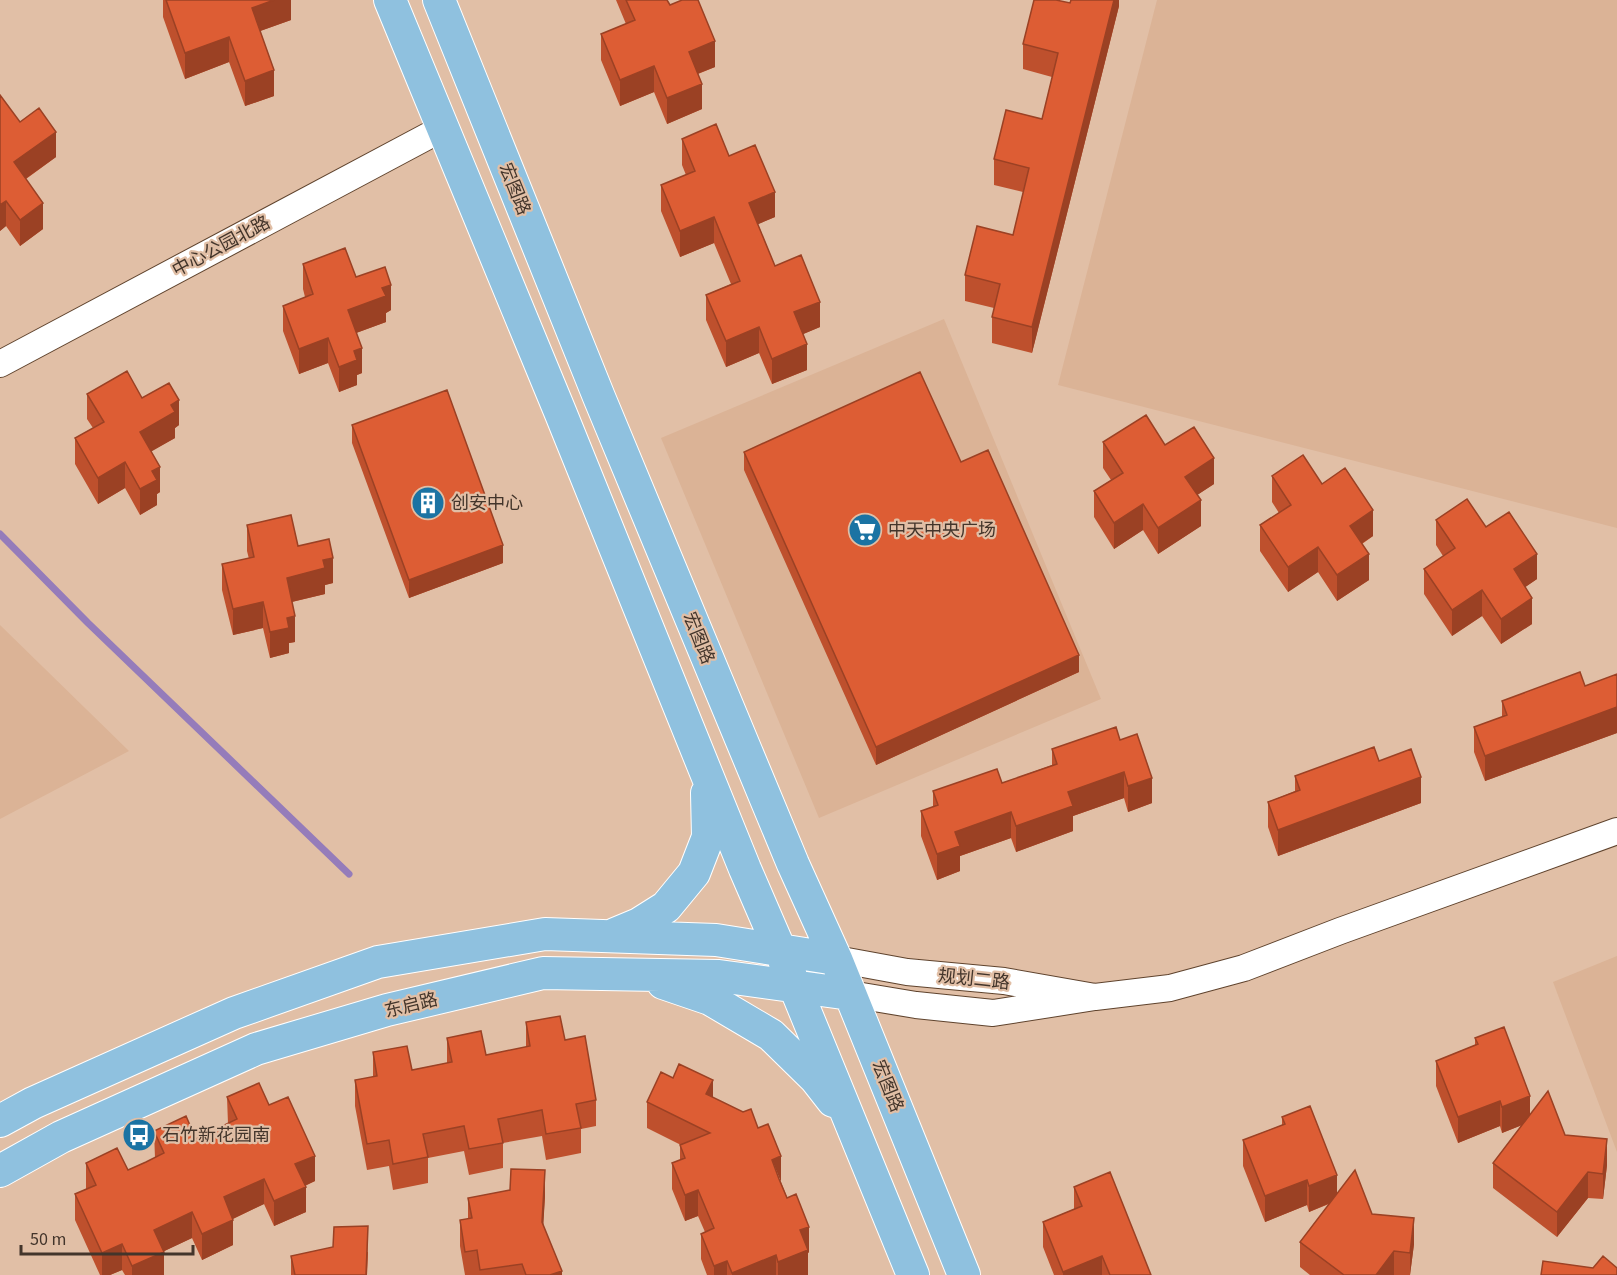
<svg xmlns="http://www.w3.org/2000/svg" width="1617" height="1275" font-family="'Source Sans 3','Noto Sans SC',sans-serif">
  <rect width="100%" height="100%" fill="#e1bfa6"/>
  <path fill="#dbb396" d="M1157 0H1617V528L1058 385Z
    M944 319 1101 699 819 818 661 438Z
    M0 625 129 751 0 819Z
    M1617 956V1152L1553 982Z"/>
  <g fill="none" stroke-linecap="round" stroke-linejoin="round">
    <path stroke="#957cba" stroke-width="7" d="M0 534 88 623 349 874"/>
    <g stroke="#5f432d" stroke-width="28">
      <path id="minor" d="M0 364 443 128
        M836 959 907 972 1004 981 1095 997 993 1013 916 1005 850 994
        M1095 997 1170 988 1244 968 1340 931 1617 831"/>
    </g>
    <g stroke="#fff" stroke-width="34">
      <path id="major" d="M390 0 561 414 745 869 780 950 913 1275
        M439 0 599 397 793 864 836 959 964 1275
        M615 934 639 924 666 907 694 873 708 837 707 793
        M663 983 710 999 771 1035 815 1078 833 1101
        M0 1121 33 1103 234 1013 378 962 545 934 716 940 836 959
        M0 1171 61 1137 256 1049 387 1010 543 973 719 976 850 994"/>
    </g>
    <use href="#minor" stroke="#fff" stroke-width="26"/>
    <use href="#major" stroke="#8fc1df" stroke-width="32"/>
  </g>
  <path fill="#be502d" d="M163 0H291V20L260 31 274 96 245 106 229 62 185 79 163 17Z
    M616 0H667L670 5 715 67 698 74 702 109 667 124 654 92 620 106 601 60V34L626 24Z
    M1119 0V6L1032 353 992 343V317L994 308 965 301V275L1013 235 1023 192 994 185V159L1042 119 1052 77 1023 69V44L1070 3Z
    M20 122 56 157 26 179 43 229 20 246 6 226 0 231Z
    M682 139 729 156 775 217 758 224 775 266 820 327 803 334 807 370 772 384 759 353 726 367 706 320V295L731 284 714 243 680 257 661 211V185L686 175 682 165Z
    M303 264 356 277 391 310 386 313V322L356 333 362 373 357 375V385L339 392 328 363 299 374 283 331V306L305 297 303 289Z
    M87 394 142 398 179 425 175 428V438L151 451 160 492 157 494V505L140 515 125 488 98 504 75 464V438L93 428 87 419Z
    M352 425 503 563 409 598 352 443Z
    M1103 442 1214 484 1197 495 1201 526 1158 554 1143 530 1114 549 1094 517V491L1111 480 1103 468Z
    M744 452 961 462 1079 672 876 765 744 470Z
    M1272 476 1373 536 1362 544 1369 580 1337 601 1318 572 1288 592 1260 551V525L1279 513 1272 502Z
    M1436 520 1486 527 1537 579 1525 587 1532 624 1501 644 1482 616 1452 636 1424 594V569L1443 556 1436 545Z
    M247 525 298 546 333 583 325 585V594L292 602 295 642 289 643V653L270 658 263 628 233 635 222 590V564L249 559 247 551Z
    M1617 674V733L1485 781 1474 752V727L1502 717V701L1585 686Z
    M1120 740 1152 803 1128 812 1124 798 1073 816V831L1016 852 1011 838 960 856V871L937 880 921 836V811L933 807V791L1002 783 1052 765V749Z
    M1379 761 1421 803 1278 856 1268 827V802L1295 791V776Z
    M526 1022 565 1040 596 1100V1126L581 1129V1153L546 1160 542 1136 503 1143V1168L469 1175 464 1151 428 1158V1183L393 1190 389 1166 367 1170 355 1106V1080L373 1077V1052L412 1070 447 1063V1038L486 1055 526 1047Z
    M1475 1038 1530 1114 1565 1135 1607 1165 1603 1199 1588 1198 1557 1237 1493 1188V1163L1522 1125 1502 1133 1500 1126 1458 1143 1436 1086V1061L1475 1045Z
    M227 1097 269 1105 315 1181 305 1186 306 1212 274 1226 264 1204 233 1219V1245L202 1260 192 1238 164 1251V1275H125L122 1270 110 1275H100L75 1220V1194L86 1189V1163L128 1170 155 1158 154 1131 196 1139 228 1124Z
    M713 1097 781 1182 809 1252 808 1253V1275H707L701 1259V1234L705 1232 698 1216 685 1221 672 1189V1163L680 1160V1145H681L647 1128V1102Z
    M1282 1117 1337 1193 1372 1214 1414 1244 1410 1275H1310L1300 1267V1242L1329 1204 1309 1212 1307 1205 1265 1222 1243 1166V1140L1282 1125Z
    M1074 1187 1151 1275H1054L1043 1247V1222L1074 1209Z
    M545 1196 543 1225 562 1275H465L460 1246V1220L468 1219V1198Z
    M368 1252 367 1275H291V1256Z"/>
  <path fill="#9b4124" d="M274 0H291V20L252 34V8Z
    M1114 0H1119V6L1032 353V327Z
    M229 37V62L185 79V53Z
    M715 41V67L689 77V52Z
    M654 66V92L620 106V80Z
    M274 70V96L245 106V81Z
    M702 84V109L667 124V98Z
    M56 132V157L14 187V162Z
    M775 192V217L749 228V203Z
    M6 201V226L0 231V205Z
    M43 203V229L20 246V220Z
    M714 217V243L680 257V231Z
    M391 285V310L386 313V322L348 336V310L382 288Z
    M820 302V327L794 338V312Z
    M759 327V353L726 367V341Z
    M328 338V363L299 374V349Z
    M807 344V370L772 384V359Z
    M362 348V373L357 375V385L339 392V367L354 351Z
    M179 400V425L175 428V438L140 458V432L171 405Z
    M1214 458V484L1185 503V477Z
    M125 462V488L98 504V478Z
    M160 467V492L157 494V505L140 515V489L152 471Z
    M1201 500V526L1158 554V528Z
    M1143 504V530L1114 549V523Z
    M1373 510V536L1350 551V526Z
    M503 545V563L409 598V580Z
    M1318 547V572L1288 592V567Z
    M1369 554V580L1337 601V575Z
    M1537 554V579L1514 595V569Z
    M333 558V583L325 585V594L287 603V578L323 560Z
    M1482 590V616L1452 636V610Z
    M1532 598V624L1501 644V619Z
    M263 602V628L233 635V609Z
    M295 616V642L289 643V653L270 658V632L287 618Z
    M1079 655V672L876 765V747Z
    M1617 707V733L1485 781V756Z
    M1124 772V798L1073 816V831L1016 852V826L1068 792Z
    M1421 777V803L1278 856V830Z
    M1152 778V803L1128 812V786Z
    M1011 812V838L960 856V871L937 880V854L955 832Z
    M713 1080V1106L706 1094Z
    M1530 1096V1122L1502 1133V1107Z
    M1500 1101V1126L1458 1143V1117Z
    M1607 1139V1165L1603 1199V1174Z
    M315 1156V1181L295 1190V1164Z
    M781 1156V1182L772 1160Z
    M545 1170V1196L542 1248V1222Z
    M1588 1172V1198L1557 1237V1212Z
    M1337 1175V1200L1309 1212V1186Z
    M264 1179V1204L224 1223V1197Z
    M1307 1180V1205L1265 1222V1196Z
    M306 1187V1212L274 1226V1201Z
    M698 1190V1216L685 1221V1195Z
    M192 1212V1238L154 1256V1230Z
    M1414 1218V1244L1410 1275V1253Z
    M233 1220V1245L202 1260V1234Z
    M368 1226 367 1275H366Z
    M809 1227V1252L808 1253V1275H778V1262L800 1230Z
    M122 1244V1270L110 1275H102V1253Z
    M1394 1251V1275H1376Z
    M164 1252V1275H132V1266Z
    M776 1255V1275H732V1273Z
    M1102 1256V1275H1063V1272Z
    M727 1261V1275H714V1266Z
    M562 1271V1275H550Z"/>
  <path fill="#dd5d34" stroke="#9b4124" stroke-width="1.5" d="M166 0H274L252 8 274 70 245 81 229 37 185 53Z
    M626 0H667L670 5 682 0H698L715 41 689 52 702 84 667 98 654 66 620 80 601 34 635 20Z
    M1034 0H1056L1070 3 1071 0H1114L1032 327 992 317 1000 284 965 275 977 226 1013 235 1029 168 994 159 1006 110 1042 119 1058 53 1023 44Z
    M0 95 20 122 39 108 56 132 14 162 43 203 20 220 6 201 0 205Z
    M716 124 729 156 755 145 775 192 749 203 775 266 801 255 820 302 794 312 807 344 772 359 759 327 726 341 706 295 740 281 714 217 680 231 661 185 695 171 682 139Z
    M345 248 356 277 385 267 391 285 382 288 386 296 348 310 362 348 354 351 357 360 339 367 328 338 299 349 283 306 313 294 303 264Z
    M127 371 142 398 169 383 179 400 171 405 175 412 140 432 160 467 152 471 157 480 140 489 125 462 98 478 75 438 104 422 87 394Z
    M920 372 961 462 988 450 1079 655 876 747 744 452Z
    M447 390 503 545 409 580 352 425Z
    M1146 415 1165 445 1194 427 1214 458 1185 477 1201 500 1158 528 1143 504 1114 523 1094 491 1123 473 1103 442Z
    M1303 455 1322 484 1345 468 1373 510 1350 526 1369 554 1337 575 1318 547 1288 567 1260 525 1291 505 1272 476Z
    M1467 499 1486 527 1509 512 1537 554 1514 569 1532 598 1501 619 1482 590 1452 610 1424 569 1455 548 1436 520Z
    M291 515 298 546 329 539 333 558 323 560 325 568 287 578 295 616 287 618 289 628 270 632 263 602 233 609 222 564 254 557 247 525Z
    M1580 672 1585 686 1617 674V707L1485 756 1474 727 1507 715 1502 701Z
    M1116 727 1120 740 1137 734 1152 778 1128 786 1124 772 1068 792 1073 806 1016 826 1011 812 955 832 960 846 937 854 921 811 938 805 933 791 997 769 1002 783 1057 764 1052 749Z
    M1374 747 1379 761 1411 749 1421 777 1278 830 1268 802 1300 790 1295 776Z
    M560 1016 565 1040 585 1036 596 1100 576 1104 581 1128 546 1134 542 1110 498 1119 503 1143 469 1149 464 1126 423 1134 428 1157 393 1164 389 1140 367 1144 355 1080 377 1076 373 1052 407 1046 412 1070 452 1062 447 1038 481 1031 486 1055 530 1046 526 1022Z
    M1504 1027 1530 1096 1502 1107 1500 1101 1458 1117 1436 1061 1478 1044 1475 1038Z
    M679 1064 713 1080 706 1094 743 1112 751 1109 758 1128 768 1124 781 1156 772 1160 779 1179 787 1198 796 1194 809 1227 800 1230 808 1250 778 1262 776 1255 732 1273 727 1261 714 1266 701 1234 714 1228 698 1190 685 1195 672 1163 685 1158 680 1145 710 1133 647 1102 661 1072 673 1078Z
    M259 1083 269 1105 288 1097 315 1156 295 1164 306 1187 274 1201 264 1179 224 1197 233 1220 202 1234 192 1212 154 1230 164 1252 132 1266 122 1244 102 1253 75 1194 96 1185 86 1163 117 1148 128 1170 146 1162 164 1153 154 1131 186 1116 196 1139 237 1119 227 1097Z
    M1548 1091 1565 1135 1607 1139 1603 1174 1588 1172 1557 1212 1493 1163Z
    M1310 1106 1337 1175 1309 1186 1307 1180 1265 1196 1243 1140 1285 1124 1282 1117Z
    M511 1169 545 1170 542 1222 562 1271 550 1275H526L522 1264 480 1270 477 1250 465 1252 460 1220 472 1218 468 1198 510 1190Z
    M1355 1170 1372 1214 1414 1218 1410 1253 1394 1251 1376 1275H1344L1300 1242Z
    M1110 1172 1151 1275H1110L1102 1256 1063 1272 1043 1222 1082 1206 1074 1187Z
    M368 1226 366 1275H295L291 1256 333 1247 334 1227Z
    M1603 1256 1617 1268V1275H1541L1543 1261 1593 1268Z"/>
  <defs>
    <g id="building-disc" transform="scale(1.725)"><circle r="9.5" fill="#1b73a3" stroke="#e1bfa6"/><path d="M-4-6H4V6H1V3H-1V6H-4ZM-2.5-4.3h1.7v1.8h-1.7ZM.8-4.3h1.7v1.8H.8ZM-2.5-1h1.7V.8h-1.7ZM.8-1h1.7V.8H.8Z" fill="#fff"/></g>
    <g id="supermarket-disc" transform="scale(1.725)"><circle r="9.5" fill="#1b73a3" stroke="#e1bfa6"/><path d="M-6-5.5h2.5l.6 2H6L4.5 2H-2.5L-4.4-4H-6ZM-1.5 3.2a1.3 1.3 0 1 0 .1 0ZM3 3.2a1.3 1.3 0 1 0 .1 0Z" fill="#fff"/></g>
    <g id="bus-disc" transform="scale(1.725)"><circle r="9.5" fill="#1b73a3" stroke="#e1bfa6"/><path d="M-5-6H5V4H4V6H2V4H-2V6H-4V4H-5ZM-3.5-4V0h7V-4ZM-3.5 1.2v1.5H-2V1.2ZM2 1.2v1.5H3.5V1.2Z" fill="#fff"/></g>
  </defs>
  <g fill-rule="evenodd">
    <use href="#building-disc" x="428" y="503"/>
    <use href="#supermarket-disc" x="865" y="530"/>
    <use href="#bus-disc" x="139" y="1135"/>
  </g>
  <g text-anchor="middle" stroke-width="4.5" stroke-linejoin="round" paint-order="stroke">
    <g font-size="18" fill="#43352b" stroke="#e1bfa6">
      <text transform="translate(515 189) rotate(68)" y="6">宏图路</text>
      <text transform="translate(221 246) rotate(-28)" y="6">中心公园北路</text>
      <text transform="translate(699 638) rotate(68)" y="6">宏图路</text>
      <text transform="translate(974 979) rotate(6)" y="6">规划二路</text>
      <text transform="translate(411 1005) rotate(-14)" y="6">东启路</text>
      <text transform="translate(888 1086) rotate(68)" y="6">宏图路</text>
    </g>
    <g font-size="18" fill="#43352b" stroke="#e1bfa6" text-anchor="start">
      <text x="451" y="509">创安中心</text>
      <text x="888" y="536">中天中央广场</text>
      <text x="162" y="1141">石竹新花园南</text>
    </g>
  </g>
  <path d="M21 1245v9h172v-9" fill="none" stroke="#43352b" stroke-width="3"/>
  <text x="30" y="1245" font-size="18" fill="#43352b" stroke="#e1bfa6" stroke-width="4.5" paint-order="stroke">50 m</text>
</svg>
